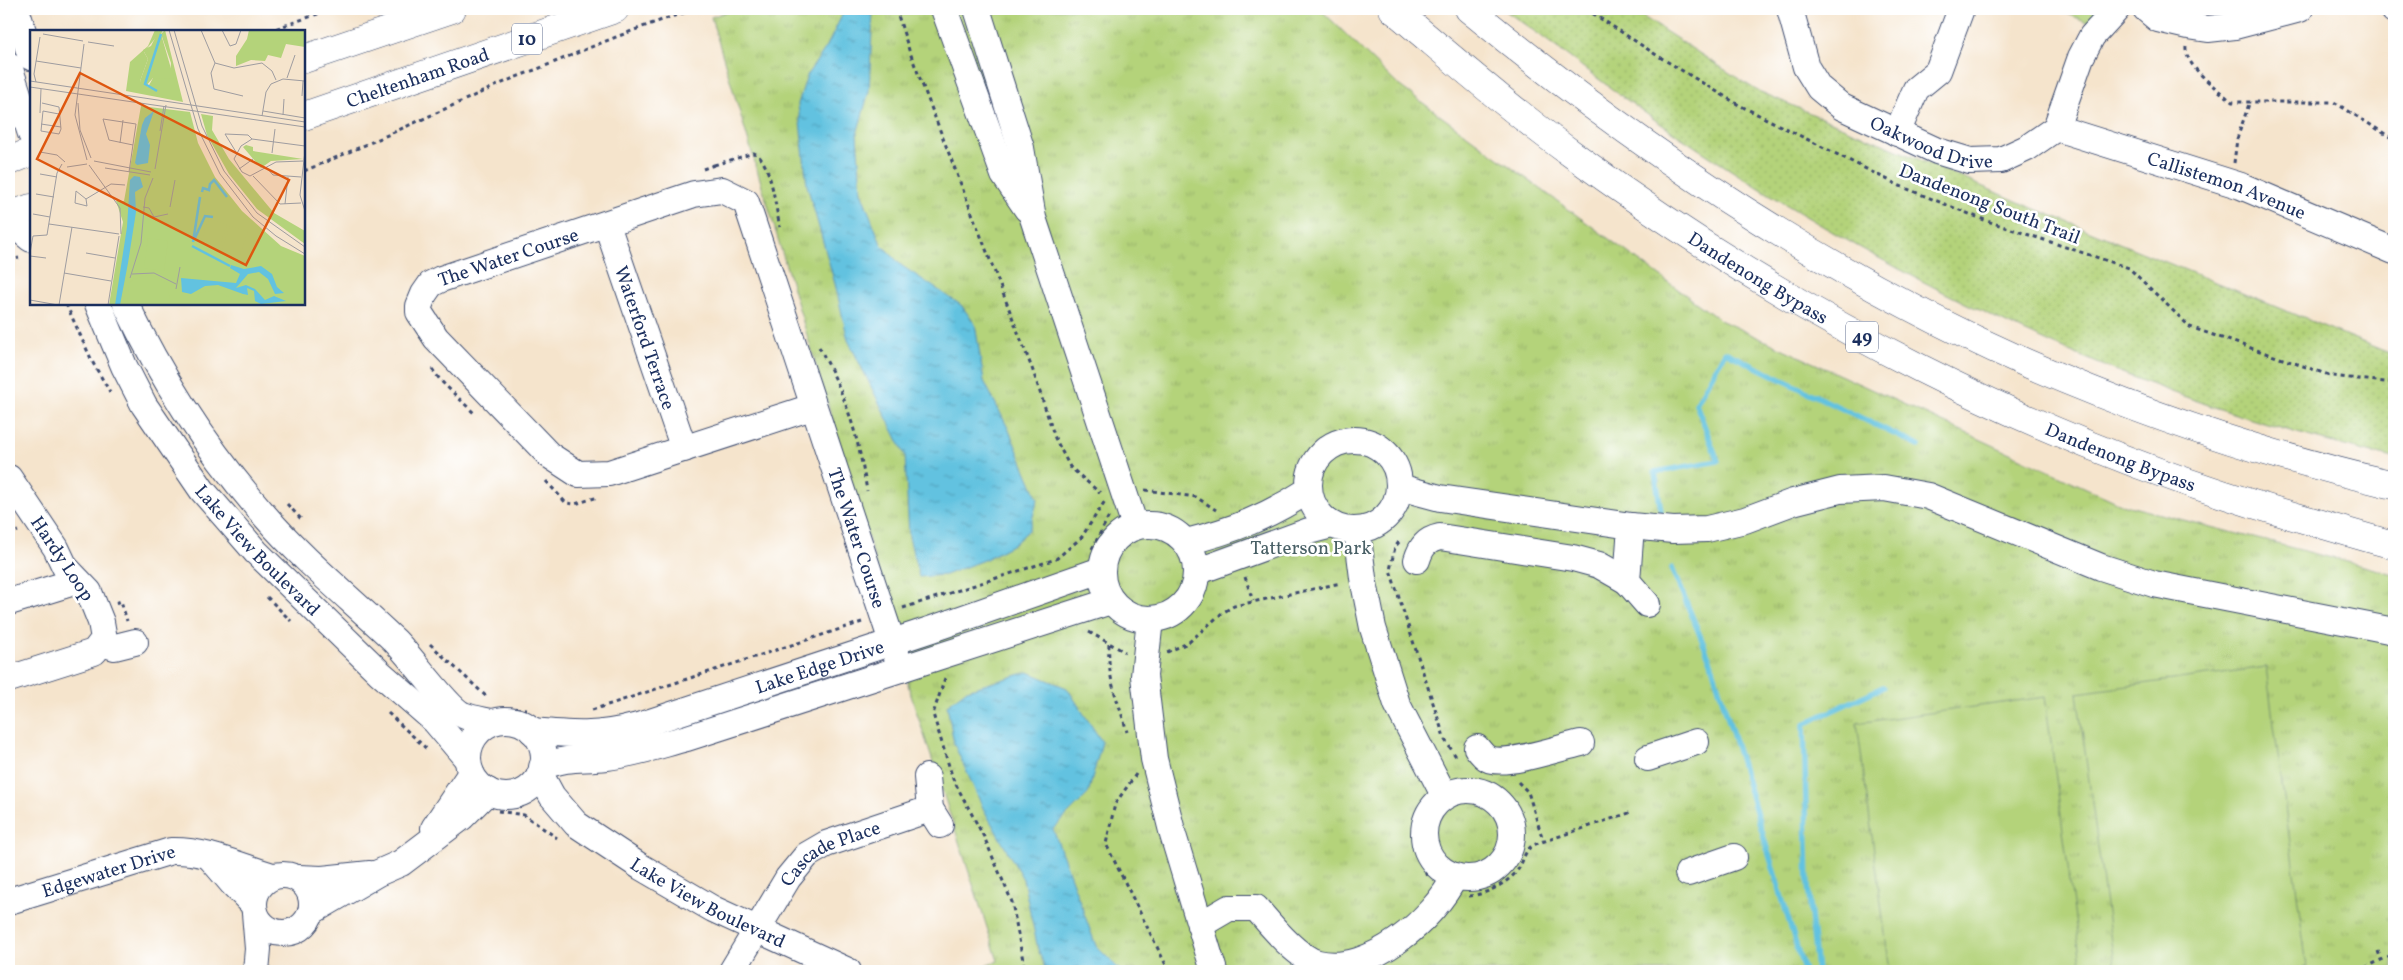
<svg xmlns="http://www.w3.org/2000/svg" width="2403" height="980" font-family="Vollkorn,serif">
  <defs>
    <pattern id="grass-dots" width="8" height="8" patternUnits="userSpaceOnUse" patternTransform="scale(1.25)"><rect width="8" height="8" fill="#b4d37a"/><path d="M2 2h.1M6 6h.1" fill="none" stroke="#9ab56c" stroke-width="1.8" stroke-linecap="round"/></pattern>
    <pattern id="park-tufts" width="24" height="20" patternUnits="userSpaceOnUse" patternTransform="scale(1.25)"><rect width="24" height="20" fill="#b4d37a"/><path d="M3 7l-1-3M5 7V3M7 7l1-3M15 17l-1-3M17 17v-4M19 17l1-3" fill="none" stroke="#9ab56c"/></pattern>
    <pattern id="water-ripples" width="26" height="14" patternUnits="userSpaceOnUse" patternTransform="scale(1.25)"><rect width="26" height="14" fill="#62c2e0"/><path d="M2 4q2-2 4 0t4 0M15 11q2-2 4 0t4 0" fill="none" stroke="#509eb9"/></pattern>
  </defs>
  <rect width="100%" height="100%" fill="#fff"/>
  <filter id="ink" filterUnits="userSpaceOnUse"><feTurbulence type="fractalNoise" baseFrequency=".02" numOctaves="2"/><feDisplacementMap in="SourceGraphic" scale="10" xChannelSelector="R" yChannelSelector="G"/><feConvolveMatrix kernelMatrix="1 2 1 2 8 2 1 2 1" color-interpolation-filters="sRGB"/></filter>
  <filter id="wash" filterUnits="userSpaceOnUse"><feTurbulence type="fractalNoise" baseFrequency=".0096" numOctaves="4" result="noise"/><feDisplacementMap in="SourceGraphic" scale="20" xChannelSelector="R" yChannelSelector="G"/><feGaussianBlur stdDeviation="1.12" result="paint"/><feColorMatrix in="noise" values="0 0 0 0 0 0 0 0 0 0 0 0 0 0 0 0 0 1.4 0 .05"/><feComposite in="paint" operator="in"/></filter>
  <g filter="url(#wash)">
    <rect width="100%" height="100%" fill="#f5e4cc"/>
    <path fill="url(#grass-dots)" stroke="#68816c" d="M1503 9H1631L1756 90 2021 203 2394 355V458C2127 397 1884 276 1658 122 1605 86 1556 45 1503 9Z"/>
    <path fill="url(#park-tufts)" stroke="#68816c" d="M734 9H1320L1397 84 1720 320 2121 504 2394 574V971H972L998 961 910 692 890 610 711 17Z
      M2055 9H2096L2099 11 2090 23Z"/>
    <path fill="#b4d37a" stroke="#68816c" d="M2266 667 2307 967 2275 971H2115L2077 693Z
      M2045 697 2082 971H1890L1857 723Z"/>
    <path fill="url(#water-ripples)" stroke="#3e789f" d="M845 9H863L873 11 869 91 857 134 861 192 881 244 902 266 961 305 975 324 984 381 1008 428 1038 499 1029 530 1014 544 986 559 945 575 919 577 909 537 905 455 848 340 835 284 807 185 798 104 807 75 827 46Z
      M1028 672 1067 688 1102 742 1088 794 1053 829 1096 946 1121 971H1046L1038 949 1023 879 984 810 954 744 947 705 967 690Z"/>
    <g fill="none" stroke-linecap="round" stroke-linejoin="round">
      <path stroke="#62c2e0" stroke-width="5.5" d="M1661 511 1655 472 1718 461 1696 404 1725 352 1919 446
        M1672 568 1711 662 1804 971
        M1817 971 1808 886 1804 724 1883 687"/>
    </g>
  </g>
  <g filter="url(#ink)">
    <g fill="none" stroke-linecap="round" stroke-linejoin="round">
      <g stroke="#3c4a6e" stroke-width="28">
        <g id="minor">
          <path d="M16 9 31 57"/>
          <path d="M944 9 1004 175 1027 209"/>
          <path d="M977 9 1021 148 1033 218 1135 526"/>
          <path id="s1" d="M1790 9 1806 67 1819 88 1842 107 1937 151 1970 161 2001 160 2027 148 2056 128 2081 57 2092 36 2117 9"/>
          <path d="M2146 9 2158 19 2188 26 2208 29 2235 26 2300 9"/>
          <path d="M2394 9V10"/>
          <path d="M9 66 31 134"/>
          <path id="s2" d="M2056 128 2241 186 2394 251"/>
          <path d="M1897 133 1916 89 1938 71 1961 9"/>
          <path d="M9 221 31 239"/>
          <path id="s3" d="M607 225 684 449"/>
          <path id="s4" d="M98 304 124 366 144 405 202 490 256 552 380 673 435 721 468 760"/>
          <path d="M126 304C162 380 210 453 265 516 304 561 351 599 394 640 410 655 448 709 463 715 472 719 483 720 492 722"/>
          <path id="s5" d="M812 407 609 473 578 474 549 455 436 338 419 312V306L424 294 431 284 441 279 694 194 722 190 746 202 901 669"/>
          <circle cx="1354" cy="485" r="45"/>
          <path d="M9 478 56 548 65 567 89 592 101 622 104 639 94 652 9 679"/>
          <path d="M1399 487 1440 498 1631 526 1627 581 1647 604"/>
          <circle cx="1149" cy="572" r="47"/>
          <path d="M1631 526 1673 530 1707 529 1745 520 1793 502 1840 490 1884 488 1928 496 2101 567 2154 584 2394 631"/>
          <path d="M1357 530 1363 578 1373 628 1397 704 1444 795"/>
          <path d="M1186 542C1234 530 1267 517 1309 490"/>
          <path d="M1417 560C1421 547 1426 540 1440 537L1573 558 1599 565 1627 581"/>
          <path d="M1196 572 1309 531 1332 525"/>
          <path d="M9 602 77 581"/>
          <path d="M1150 619 1144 676 1154 759 1173 835 1214 971"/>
          <path d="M102 643 115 647 135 642"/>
          <circle cx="506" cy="758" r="38"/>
          <path id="s6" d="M532 731C573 735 598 737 638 726L932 629 1101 570"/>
          <path d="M1477 748C1481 753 1486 759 1492 760 1513 764 1559 748 1581 743"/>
          <path d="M1648 758 1696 742"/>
          <path d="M542 767C570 756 579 760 607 757 634 754 660 745 687 738L1111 601"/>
          <path id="s7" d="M540 774 552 796 576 824 641 867 713 909 848 971"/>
          <path d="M927 777 930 809 940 825"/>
          <circle cx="1468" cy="834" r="44"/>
          <path d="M434 828 471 773"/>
          <path d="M209 856 232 883 253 904"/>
          <path d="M1688 873 1734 857"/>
          <circle cx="283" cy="904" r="29"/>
          <path d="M299 878 322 879 370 874"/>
          <path id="s8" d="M9 901 171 851C207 850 239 866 272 876"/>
          <path d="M311 912 378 873 401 863 462 817 488 791"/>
          <path d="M255 913 258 949 256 971"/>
          <path d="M1200 925 1229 908H1256C1270 924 1297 958 1318 963 1369 976 1435 918 1455 876"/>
          <path id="s9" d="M732 971 788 878 807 855 826 844 930 809"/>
        </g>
      </g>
      <g stroke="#3c4a6e" stroke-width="29">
        <g id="major">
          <path d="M304 59 452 9"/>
          <path id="s10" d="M304 116 615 9"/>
          <path d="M9 161 31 152"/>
          <path d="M9 216 31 208"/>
        </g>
      </g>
      <g stroke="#3c4a6e" stroke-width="29">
        <g id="highway">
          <path id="s11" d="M1393 9C1452 58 1510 109 1572 154 1792 315 2038 443 2300 518 2331 527 2363 537 2394 545"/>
          <path d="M1469 9C1638 148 1824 273 2024 362 2143 414 2268 456 2394 485"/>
        </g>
      </g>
      <path stroke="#3c4a6e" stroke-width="3" stroke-dasharray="4 4" stroke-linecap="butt" d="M896 9 909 50 1033 371 1055 438 1070 467 1100 493
        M1586 9 1658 56 1739 105 1900 186 1987 221 2129 268 2190 327 2332 376 2394 383
        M269 31 332 9
        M2186 47C2184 66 2219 90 2232 102H2334L2390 137 2394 136
        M2234 163 2237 139 2250 101
        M714 165 754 153C772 161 775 208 780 227
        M703 169 714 165
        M304 171C370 144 433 114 498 85 517 76 536 70 555 62 601 43 648 23 697 9
        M9 260 19 258
        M66 304 93 363 110 392
        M819 347C847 397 858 436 867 491
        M432 369 441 381 476 415
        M546 481 566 503 575 504 598 497
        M1145 490 1196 497 1216 510
        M287 504 302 520
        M9 534 18 531
        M1399 542 1395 547 1390 570 1445 740 1457 758
        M1092 549 1109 516
        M1245 577 1253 601
        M267 597 291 621
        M116 603 121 601 127 621
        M903 608 1056 559 1081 538 1105 501
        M1089 632 1125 652
        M430 644 488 698
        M1109 644C1107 681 1118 699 1127 732
        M1167 652 1188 643 1222 613 1234 606 1341 583
        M945 678 933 714 953 779 984 837 1012 902 1025 971
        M508 708 527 709
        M592 710 862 622
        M388 713 429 751
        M1136 774 1115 804 1106 844 1169 971
        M1518 782 1528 792 1543 840
        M498 811 524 815 557 838
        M1416 826 1415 841 1427 877 1429 879
        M1469 896C1484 895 1507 884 1517 871 1524 862 1523 852 1533 845L1632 812
        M2378 951 2381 960
        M2358 971 2394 954"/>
      <use href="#minor" stroke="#fff" stroke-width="26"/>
      <use href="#major" stroke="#fff" stroke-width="28"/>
      <use href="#highway" stroke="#fff" stroke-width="28"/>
    </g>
  </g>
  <g text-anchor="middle" stroke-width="5" stroke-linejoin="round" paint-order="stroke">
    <g fill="#fff" stroke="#5f6d8e" stroke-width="1">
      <rect x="512" y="23.5" width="30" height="31" rx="4"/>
      <rect x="1846" y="321.5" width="32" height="31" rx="4"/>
    </g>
    <g font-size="18" font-weight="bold" fill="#1b2f5e">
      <text x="527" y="45">10</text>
      <text x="1862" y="343">49</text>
    </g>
    <g font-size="19" fill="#1b2f5e" stroke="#fff">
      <text dy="7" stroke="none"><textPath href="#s10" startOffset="120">Cheltenham Road</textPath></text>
      <text dy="7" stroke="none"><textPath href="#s1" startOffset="212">Oakwood Drive</textPath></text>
      <text dy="7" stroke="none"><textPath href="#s2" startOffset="180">Callistemon Avenue</textPath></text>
      <text transform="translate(1990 203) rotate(21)" y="7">Dandenong South Trail</text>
      <text dy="7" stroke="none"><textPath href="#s5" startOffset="586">The Water Course</textPath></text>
      <text dy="7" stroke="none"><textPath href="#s11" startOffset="454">Dandenong Bypass</textPath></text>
      <text dy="7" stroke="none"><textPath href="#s3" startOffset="119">Waterford Terrace</textPath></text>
      <text dy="7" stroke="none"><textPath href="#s11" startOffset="859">Dandenong Bypass</textPath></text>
      <text dy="7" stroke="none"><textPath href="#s5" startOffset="1191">The Water Course</textPath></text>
      <text dy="7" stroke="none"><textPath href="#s4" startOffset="296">Lake View Boulevard</textPath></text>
      <text transform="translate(63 558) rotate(56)" y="7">Hardy Loop</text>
      <text dy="7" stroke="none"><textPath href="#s6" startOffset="298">Lake Edge Drive</textPath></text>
      <text dy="7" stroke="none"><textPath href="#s9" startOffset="159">Cascade Place</textPath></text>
      <text dy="7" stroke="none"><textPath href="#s8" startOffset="104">Edgewater Drive</textPath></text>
      <text dy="7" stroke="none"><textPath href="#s7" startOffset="216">Lake View Boulevard</textPath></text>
    </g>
    <g font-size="19" fill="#496066" stroke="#fff">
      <text x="1311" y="554">Tatterson Park</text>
    </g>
  </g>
  <g transform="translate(30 30)">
    <rect width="275" height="275" fill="#f5e4cc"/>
    <path d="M125 0H129L128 5 114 22 118 29 110 51 118 57 123 48H140L141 33 131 4 135 0 153 72 96 61 100 32 118 16ZM171 84 183 86 182 100 199 129 244 183 275 201V214L227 179 199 144 177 105Z" fill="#b4d37a"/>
    <path d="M129 0H133L131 4 144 49 123 48 114 58 110 51 118 29 113 20 121 16Z" fill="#b4d37a"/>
    <path d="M219 0H275V17L256 14 251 28 238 25 235 31 221 30 206 36V26L217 9ZM111 76 160 82 168 113 185 147 212 181 251 216 275 226V275H79L93 192 86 171H94ZM216 115 223 117V121L273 129 241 131 231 138 213 117Z" fill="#b4d37a"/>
    <path d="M233 0H271V1L267 7 255 11 241 9ZM179 189 197 195 187 223 169 217ZM200 196 218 202 208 230 190 224ZM118 208 138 211 134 241 114 238ZM120 245 128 247 138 255 140 275H97L99 254 103 249ZM184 260 201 268 204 275H163L170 263Z" fill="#b4d37a"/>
    <path d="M124 81 116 104 120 115 118 133 107 135 105 133 112 95 115 88ZM104 146 110 147 113 157 105 162 106 182 98 233 90 275H85L97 197 100 150ZM201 235 214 239 231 236 242 244 247 257 254 263 245 264 238 249 229 242 218 244 206 258 216 255 225 259 235 270 244 266 256 271 231 274 225 271 224 261 217 258 218 265 213 264 188 255 175 256 161 264 152 262 151 248 206 253 210 244 200 238Z" fill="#62c2e0"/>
    <path fill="none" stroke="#62c2e0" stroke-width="2.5" d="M127 61 115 54 131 4M172 162 173 158 179 160 180 154 184 150 197 167M164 210 175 186 183 187M163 212 170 167M162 216 200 236"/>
    <path fill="none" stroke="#9e9ca0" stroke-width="1" d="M139 0 168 99 190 144 223 187 246 206 275 224M144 0 172 96 194 141 227 183 275 217M171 0 185 33 204 38 232 33 242 41 246 50M192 0 200 16 206 14 211 0M13 4 53 11M58 12 84 16M54 14 45 85 57 130M6 31 51 38M185 33 181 43 184 59 213 66M257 48 265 25M0 51 275 92M6 52 4 44 10 7M0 57 275 97M272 66 273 51M12 73 29 77 31 99 29 104 11 101 13 81 29 84M48 73 50 100 61 128M233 81 275 88M10 83 11 59M253 85 254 69M232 86 236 62 241 54 253 49 275 51M11 94 31 97M130 101 134 76M90 113 93 90M275 121 270 165 275 181M10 122 27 125 35 132M206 122 195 104 218 105 222 109M242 123 245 99M64 131 121 142M273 131 246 132 220 146 212 142 204 129 211 116 222 109 275 116M59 135 90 178 91 204M37 137 57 134M236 137 243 145 271 147M75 138 120 145M125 139 136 75M209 139 223 129M99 142 106 94 73 89 79 110 103 115M10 144 27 147M223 146 250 174 271 173M6 164 24 167M56 169 57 176 45 173 46 161 56 169 81 154 95 155M255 174 258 147M113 177 119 178 124 187 138 184M140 177 145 150M3 184 20 187M19 194 89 204M0 223 3 206 17 205 27 143 32 134M56 223 85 228M0 226 16 228M34 243 81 251M102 244 124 243 146 254M100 248 111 213 115 168 123 148M146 259 150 237M0 270 28 275M29 275 42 197M78 275 89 206"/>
    <path fill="#de5710" fill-opacity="0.15" stroke="#de5710" stroke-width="2.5" d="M50 43 259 150 216 235 7 129Z"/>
    <rect width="275" height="275" fill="none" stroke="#1b2f5e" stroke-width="2.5"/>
  </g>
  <rect width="2403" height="980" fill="none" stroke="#fff" stroke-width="30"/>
</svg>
